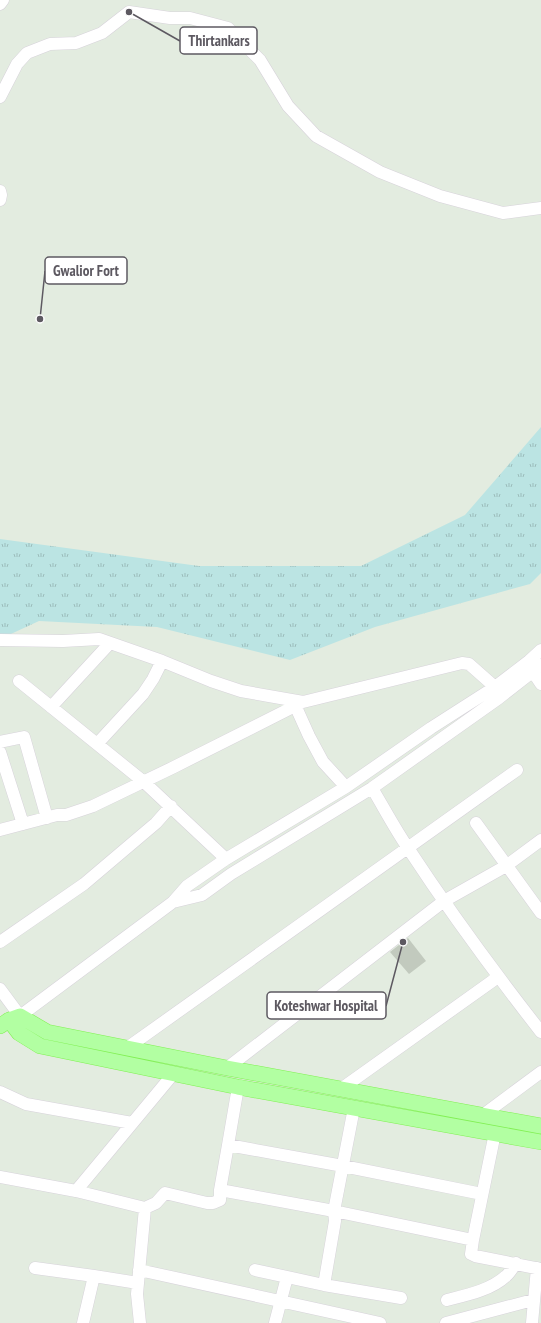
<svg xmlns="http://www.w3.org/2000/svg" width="541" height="1323" font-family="'PT Sans Narrow',sans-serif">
  <defs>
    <pattern id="grass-tufts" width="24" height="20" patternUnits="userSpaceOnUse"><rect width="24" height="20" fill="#bbe4e3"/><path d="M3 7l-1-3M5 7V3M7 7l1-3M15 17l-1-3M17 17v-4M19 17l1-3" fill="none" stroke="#9bbcbb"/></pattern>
  </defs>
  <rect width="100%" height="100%" fill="#e3ece0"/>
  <path fill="url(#grass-tufts)" d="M541 427V573L530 584 375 627 290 660 157 627 39 621 0 639V539L199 566H361L465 515Z"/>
  <path fill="#c2cabe" d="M408 938 426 961 409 974 390 952Z"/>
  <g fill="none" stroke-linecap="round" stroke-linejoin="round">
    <g stroke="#d7d3da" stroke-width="13">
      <path id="minor" d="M0 4 3 0
        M0 97 17 64 27 53 50 44 76 43 102 33 129 12 170 18H190L228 28 260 60 288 106 316 136 380 172 440 196 503 213 541 208
        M0 191 1 195 0 200
        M0 640 63 641 99 639 162 661
        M533 672 541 684
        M19 681 144 782 226 859
        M295 705 309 736 323 762 346 787
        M51 707 110 643
        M0 742 24 737 47 818
        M97 744 143 694 153 679 162 661 211 681 241 691 303 702
        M0 752 23 824
        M372 788C384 808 395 829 408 848 450 912 494 972 541 1032
        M476 823 541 913
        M0 830 57 815H66L93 806 174 767 303 702 462 663 469 664 495 687
        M173 902 202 895 231 874 372 788 499 698 541 665
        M0 942 84 884 156 823 171 806
        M0 989 20 1016 173 902 187 886 226 859 346 787 431 728 495 687 529 661 541 650
        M127 1048 517 770
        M227 1068 444 901 506 866 541 840
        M238 1087 228 1145 343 1166 482 1194
        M341 1089 498 977
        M0 1092 26 1104 132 1123
        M354 1108 334 1211 473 1240 495 1133
        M483 1115 541 1072
        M228 1145 220 1190 334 1211 335 1221 324 1285 255 1270
        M0 1177 76 1191 145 1208 137 1294 140 1323
        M76 1191 174 1073
        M145 1208 156 1203 165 1193 207 1203H213L220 1200V1190
        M473 1240 471 1254 475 1256 541 1269
        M35 1268 94 1276
        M139 1270 380 1323
        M324 1285 401 1298
        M447 1300C467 1295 491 1290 506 1276 510 1273 513 1267 516 1263
        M83 1323 94 1276 138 1283
        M275 1323 287 1277
        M446 1323 533 1300
        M532 1323 537 1268"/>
    </g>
    <g stroke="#82f054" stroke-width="16">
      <path id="major" d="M9 1020 19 1033 40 1046 238 1087 541 1142
        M0 1026 9 1020 20 1016 47 1032 227 1068 541 1126"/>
    </g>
    <use href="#minor" stroke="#fff" stroke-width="12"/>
    <use href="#major" stroke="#b2ffa2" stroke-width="15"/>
  </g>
  <path fill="none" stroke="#5d5961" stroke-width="1.5" d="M129 12L180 41M40 319L45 271M403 942L386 1006"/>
  <g fill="#5d5961" stroke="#fff" stroke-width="1.5">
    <circle cx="129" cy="12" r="4"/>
    <circle cx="40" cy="319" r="4"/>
    <circle cx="403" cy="942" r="4"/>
  </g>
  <g fill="#fff" stroke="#5d5961" stroke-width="1.5">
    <rect x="180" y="27" width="77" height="27" rx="4"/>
    <rect x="45" y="257" width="82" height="27" rx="4"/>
    <rect x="267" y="992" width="119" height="27" rx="4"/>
  </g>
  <g font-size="15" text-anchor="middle" font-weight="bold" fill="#5d5961">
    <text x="219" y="46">Thirtankars</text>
    <text x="86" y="276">Gwalior Fort</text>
    <text x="326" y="1011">Koteshwar Hospital</text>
  </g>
</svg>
